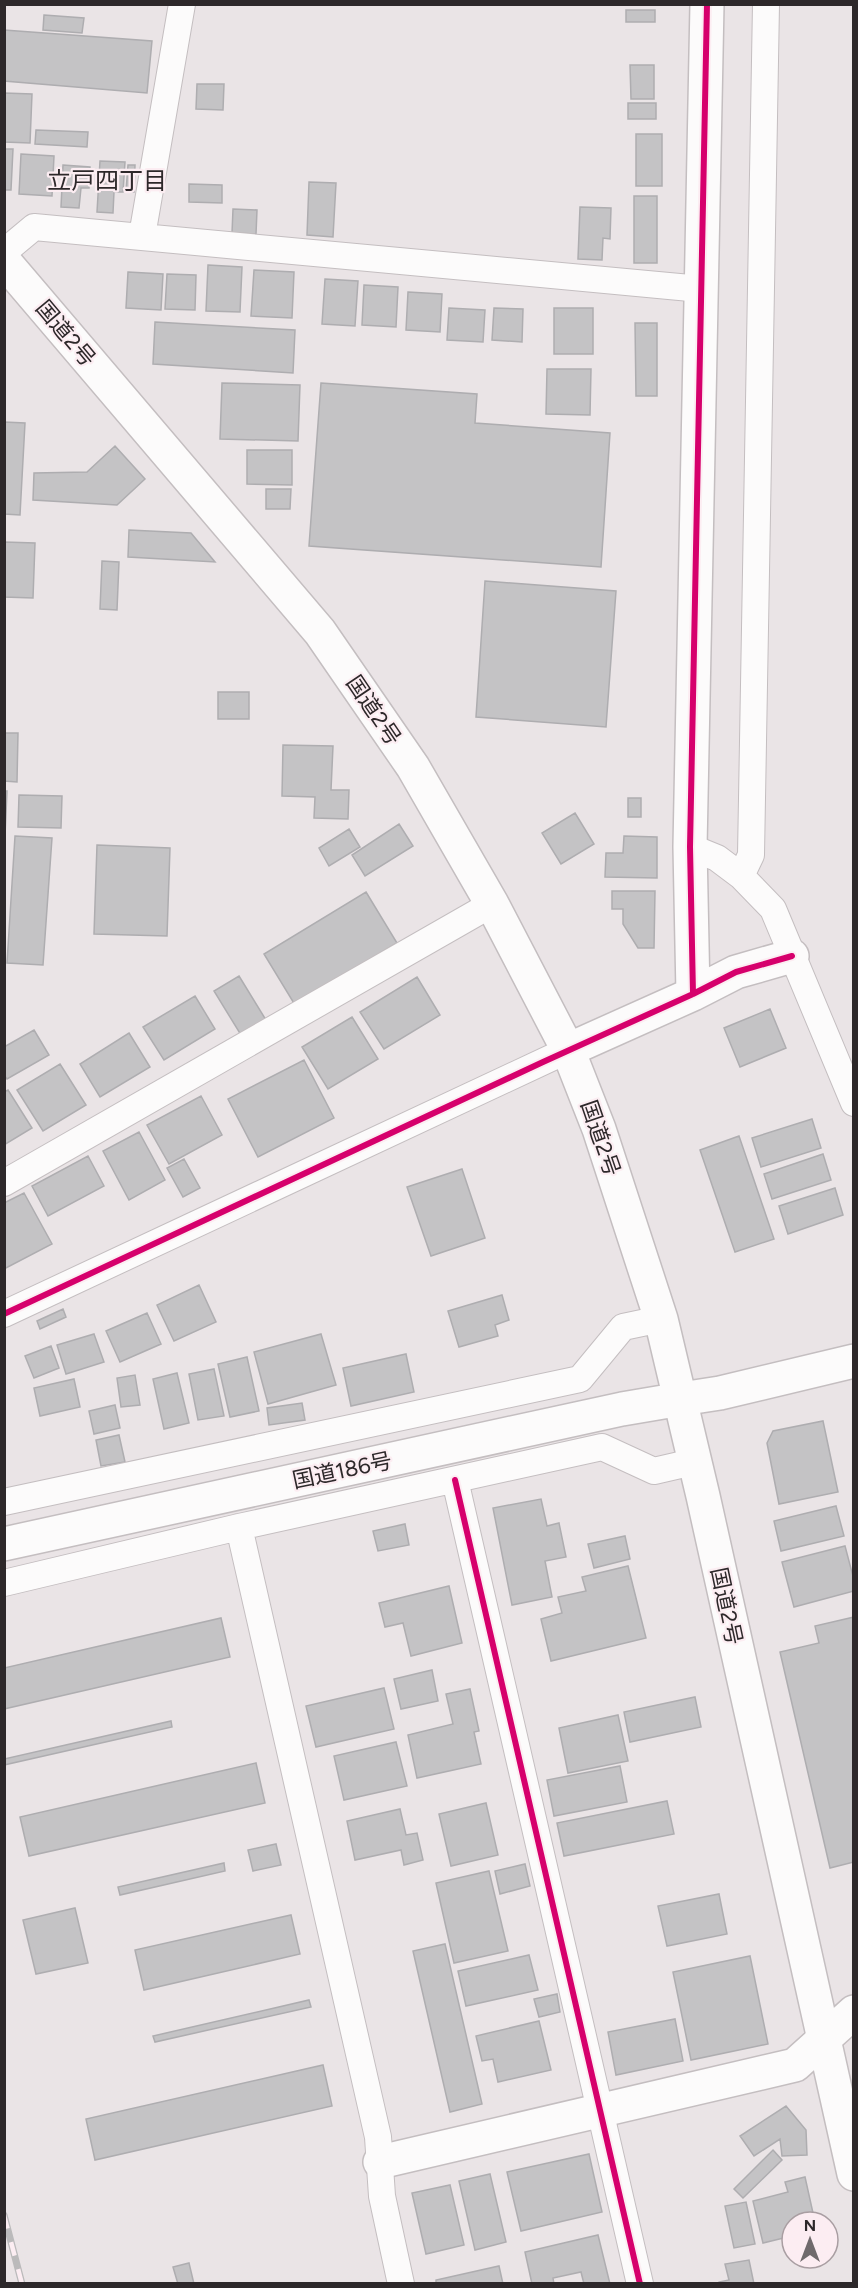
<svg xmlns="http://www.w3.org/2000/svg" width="858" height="2288" font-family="Figtree,'Noto Sans JP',sans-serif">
  <rect width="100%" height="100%" fill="#eae4e6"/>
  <path fill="#c4c3c5" stroke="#aeadb0" stroke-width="1.5" d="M626 10H655V22H626Z
    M44 15 84 18 82 33 43 30Z
    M4 30 152 41 147 93 4 81Z
    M630 65H654V99H631Z
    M197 84H224L223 110 196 109Z
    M4 93 32 94 30 143 4 142Z
    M628 103H656V119H628Z
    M36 130 88 132 87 147 35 144Z
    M636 134H662V186H636Z
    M4 149H13L11 190H4Z
    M21 154 54 156 52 196 19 194Z
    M100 161 125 162 123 192H114L113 213 97 212Z
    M63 165 90 167 89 188H81L79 208 61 207Z
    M128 165H135L134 192 126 191Z
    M309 182 336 183 333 237 307 235Z
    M189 184 222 185V203L189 202Z
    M634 196H657V263H634Z
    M580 207 611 208 610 239 603 238 602 260 578 259Z
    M233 209 257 210 256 234 232 233Z
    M208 265 242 267 240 312 206 311Z
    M254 270 294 272 292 318 251 316Z
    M128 272 163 274 161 310 126 308Z
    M167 274 196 275 195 310 165 309Z
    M325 279 358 281 355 326 322 324Z
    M364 285 398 287 396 327 362 325Z
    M408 292 442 294 440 332 406 330Z
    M449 308 485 310 483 342 447 340Z
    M494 308 523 309 522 342 492 340Z
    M554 308H593V354H554Z
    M155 322 295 330 293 373 153 364Z
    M635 323H657V396H636Z
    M547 369H591L590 415 546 414Z
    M222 383 300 385 298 441 220 439Z
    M321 383 477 394 475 423 610 433 601 567 309 546Z
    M4 422 25 423 20 515 4 514Z
    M115 446 145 479 117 505 33 500 34 473 87 472Z
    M247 450H292V485L247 484Z
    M266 489H291L290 509H266Z
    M129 530 191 533 215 562 128 557Z
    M4 542 35 543 33 598 4 597Z
    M102 561 119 562 117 610 100 609Z
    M485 581 616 591 606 727 476 717Z
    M218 692H249V719H218Z
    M4 733H18L17 782 4 781Z
    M283 745 333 746 331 790H349L348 819 314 818 315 797 282 796Z
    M4 791H7L5 836H4Z
    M19 795 62 796 61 828 18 827Z
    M628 798H641V817H628Z
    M575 813 594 844 561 864 542 833Z
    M399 824 413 846 365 876 352 855Z
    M349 829 360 847 329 866 319 848Z
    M15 836 52 838 43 965 7 963Z
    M624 836 657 837V878L605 877 606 853H623Z
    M97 845 170 848 167 936 94 934Z
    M612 891H655L654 948H638L623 924V909H612Z
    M366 892 397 943 295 1005 264 954Z
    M239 976 266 1020 241 1035 214 991Z
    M417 977 440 1015 384 1049 360 1012Z
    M195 996 215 1029 164 1060 143 1027Z
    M770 1009 786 1048 740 1067 724 1028Z
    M352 1017 378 1059 328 1089 302 1047Z
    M34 1030 49 1055 7 1079 4 1075V1047Z
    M129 1033 150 1067 100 1097 80 1064Z
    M304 1060 334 1118 258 1157 228 1099Z
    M60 1064 86 1105 43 1131 17 1090Z
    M8 1090 32 1128 4 1145V1092Z
    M201 1096 222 1135 169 1164 147 1125Z
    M812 1119 821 1148 761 1167 752 1138Z
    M139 1132 165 1180 129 1200 103 1151Z
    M739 1136 774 1239 735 1252 700 1150Z
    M823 1154 831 1180 772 1199 764 1174Z
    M88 1156 104 1186 48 1216 32 1186Z
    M184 1159 200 1188 183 1197 167 1168Z
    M462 1169 485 1238 431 1256 407 1187Z
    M835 1188 843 1215 788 1234 779 1206Z
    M24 1193 52 1244 4 1269V1203Z
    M199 1285 216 1322 174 1341 157 1305Z
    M502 1295 509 1320 495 1325 498 1336 459 1347 448 1311Z
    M63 1309 66 1317 40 1329 37 1321Z
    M147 1313 161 1344 120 1362 106 1331Z
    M94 1334 104 1362 66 1374 57 1345Z
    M321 1334 336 1385 268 1404 254 1352Z
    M51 1346 59 1368 34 1378 25 1356Z
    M406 1354 414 1392 351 1406 343 1368Z
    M247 1357 259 1411 230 1417 218 1364Z
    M214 1369 224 1416 198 1420 189 1374Z
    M177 1373 189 1423 164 1429 153 1379Z
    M135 1375 140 1405 121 1407 117 1378Z
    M74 1379 80 1407 40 1416 34 1388Z
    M302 1403 305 1420 269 1425 267 1408Z
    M115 1405 120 1428 94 1434 89 1411Z
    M823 1421 838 1492 779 1504 767 1443 773 1431Z
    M119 1435 125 1462 101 1466 96 1440Z
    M541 1499 547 1526 559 1523 566 1557 545 1561 552 1597 512 1605 493 1508Z
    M836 1506 844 1536 781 1551 774 1521Z
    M405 1524 409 1545 378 1551 373 1531Z
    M625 1536 630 1559 594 1568 588 1544Z
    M845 1546 854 1580V1591L794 1607 782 1562Z
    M628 1566 646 1638 551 1661 541 1619 562 1613 558 1597 586 1591 582 1577Z
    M449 1586 462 1643 411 1656 403 1623 385 1627 379 1603Z
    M854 1617V1862L830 1868 780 1652 819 1643 815 1626Z
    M221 1618 230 1657 4 1709V1668Z
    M432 1670 438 1701 401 1709 394 1679Z
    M384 1688 394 1729 316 1747 306 1706Z
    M470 1689 479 1731 474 1732 481 1764 417 1778 408 1735 453 1724 446 1694Z
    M695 1697 701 1727 630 1742 624 1712Z
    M618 1715 628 1761 568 1773 559 1728Z
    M171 1721 172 1727 4 1765V1759Z
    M396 1742 407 1786 344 1800 334 1756Z
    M256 1763 265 1803 29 1856 20 1817Z
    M620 1766 627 1802 554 1816 547 1780Z
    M667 1801 674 1834 564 1856 557 1823Z
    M486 1803 498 1855 451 1866 439 1814Z
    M400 1809 406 1835 417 1833 423 1860 404 1865 401 1850 355 1860 347 1821Z
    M276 1844 281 1865 253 1871 248 1850Z
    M224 1863 225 1871 120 1895 118 1887Z
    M525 1864 530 1886 500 1894 495 1871Z
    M489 1871 508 1951 454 1963 436 1883Z
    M719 1894 727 1934 667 1946 658 1906Z
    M75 1908 88 1963 36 1974 23 1920Z
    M291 1915 300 1954 144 1990 135 1950Z
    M445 1944 482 2104 450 2112 413 1951Z
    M529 1955 538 1990 466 2006 458 1971Z
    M750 1956 768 2044 691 2060 673 1972Z
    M557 1994 560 2012 539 2017 534 1999Z
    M309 2000 311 2007 155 2042 153 2036Z
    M675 2019 683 2061 616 2075 608 2032Z
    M539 2021 551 2070 498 2082 493 2059 482 2061 476 2036Z
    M323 2065 332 2106 95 2160 86 2119Z
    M786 2106 806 2130 807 2155 782 2156 780 2139 754 2156 740 2136Z
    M773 2150 782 2160 743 2198 734 2189Z
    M589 2154 602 2212 521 2231 507 2172Z
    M490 2174 506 2242 475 2250 459 2181Z
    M805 2177 815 2222H792V2236L763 2243 753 2201 788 2192 785 2182Z
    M450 2185 464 2245 426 2254 412 2193Z
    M746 2202 755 2244 734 2248 725 2206Z
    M598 2235 610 2284H584L581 2272 553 2278 554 2284H532L525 2252Z
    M749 2260 754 2284H719V2282L729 2280 725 2264Z
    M189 2263 194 2284H178L173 2267Z
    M499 2266 503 2284H436V2280Z"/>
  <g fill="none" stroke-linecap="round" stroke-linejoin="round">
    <g stroke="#c4bec0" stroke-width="28">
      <path id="minor" d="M142 236 182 4
        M4 252 34 227 701 289
        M690 847 717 858 741 876 773 909 854 1103
        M741 876 751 855 766 4
        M4 1183 492 904
        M4 1314 568 1050
        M455 1480 640 2284
        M4 1502 580 1379 623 1327 661 1319
        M239 1527 378 2137 382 2196 401 2284
        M4 1583 239 1527 602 1447 654 1471 693 1462"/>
    </g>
    <g stroke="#c4bec0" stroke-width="36">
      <path id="tertiary" d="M693 994 690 847 707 4
        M568 1050 693 994 736 972 792 956
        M681 1399 720 1393 854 1361
        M380 2162 795 2065 854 2012"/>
    </g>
    <g stroke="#c4bec0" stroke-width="36">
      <path id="trunk" d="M4 261 320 632 413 767 492 904 568 1050 599 1129 661 1319 703 1496 854 2174
        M4 1544 622 1409 681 1399"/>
    </g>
    <use href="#minor" stroke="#fcfbfb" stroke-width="26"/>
    <use href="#tertiary" stroke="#fcfbfb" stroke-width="33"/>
    <use href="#trunk" stroke="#fcfbfb" stroke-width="33"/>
    <g stroke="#bbbabb" stroke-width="7">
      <path id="rail" d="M4 2215 22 2284"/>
    </g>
    <use href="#rail" stroke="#fcedf2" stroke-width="4.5" stroke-dasharray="14" stroke-linecap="butt"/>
    <g stroke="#fcedf2" stroke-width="10">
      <path id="cycleway" d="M693 994 690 847 707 4
        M4 1314 543 1062 693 994 736 972 792 956
        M455 1480 640 2284"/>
    </g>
    <use href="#cycleway" stroke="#d6006c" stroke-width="6"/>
  </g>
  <g text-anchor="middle" stroke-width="4.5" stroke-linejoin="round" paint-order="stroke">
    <g font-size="22" fill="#2d282a" stroke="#fcedf2">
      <text transform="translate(66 333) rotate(50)" y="8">国道2号</text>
      <text transform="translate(374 710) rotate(56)" y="8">国道2号</text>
      <text transform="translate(601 1138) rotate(71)" y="8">国道2号</text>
      <text transform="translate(342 1470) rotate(-12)" y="8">国道186号</text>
      <text transform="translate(727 1606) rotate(78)" y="8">国道2号</text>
    </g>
    <g font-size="24" fill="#2d282a" stroke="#fcedf2">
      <text x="107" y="189">立戸四丁目</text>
    </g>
  </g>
  <rect width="858" height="2288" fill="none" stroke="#2d282a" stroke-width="12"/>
  <g transform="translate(810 2240)"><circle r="28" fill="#fcedf2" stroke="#a99ea2" stroke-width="1.5"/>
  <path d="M0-4.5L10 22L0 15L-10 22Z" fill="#6f6a6c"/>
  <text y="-9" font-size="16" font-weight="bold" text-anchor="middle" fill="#2d282a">N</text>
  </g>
</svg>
